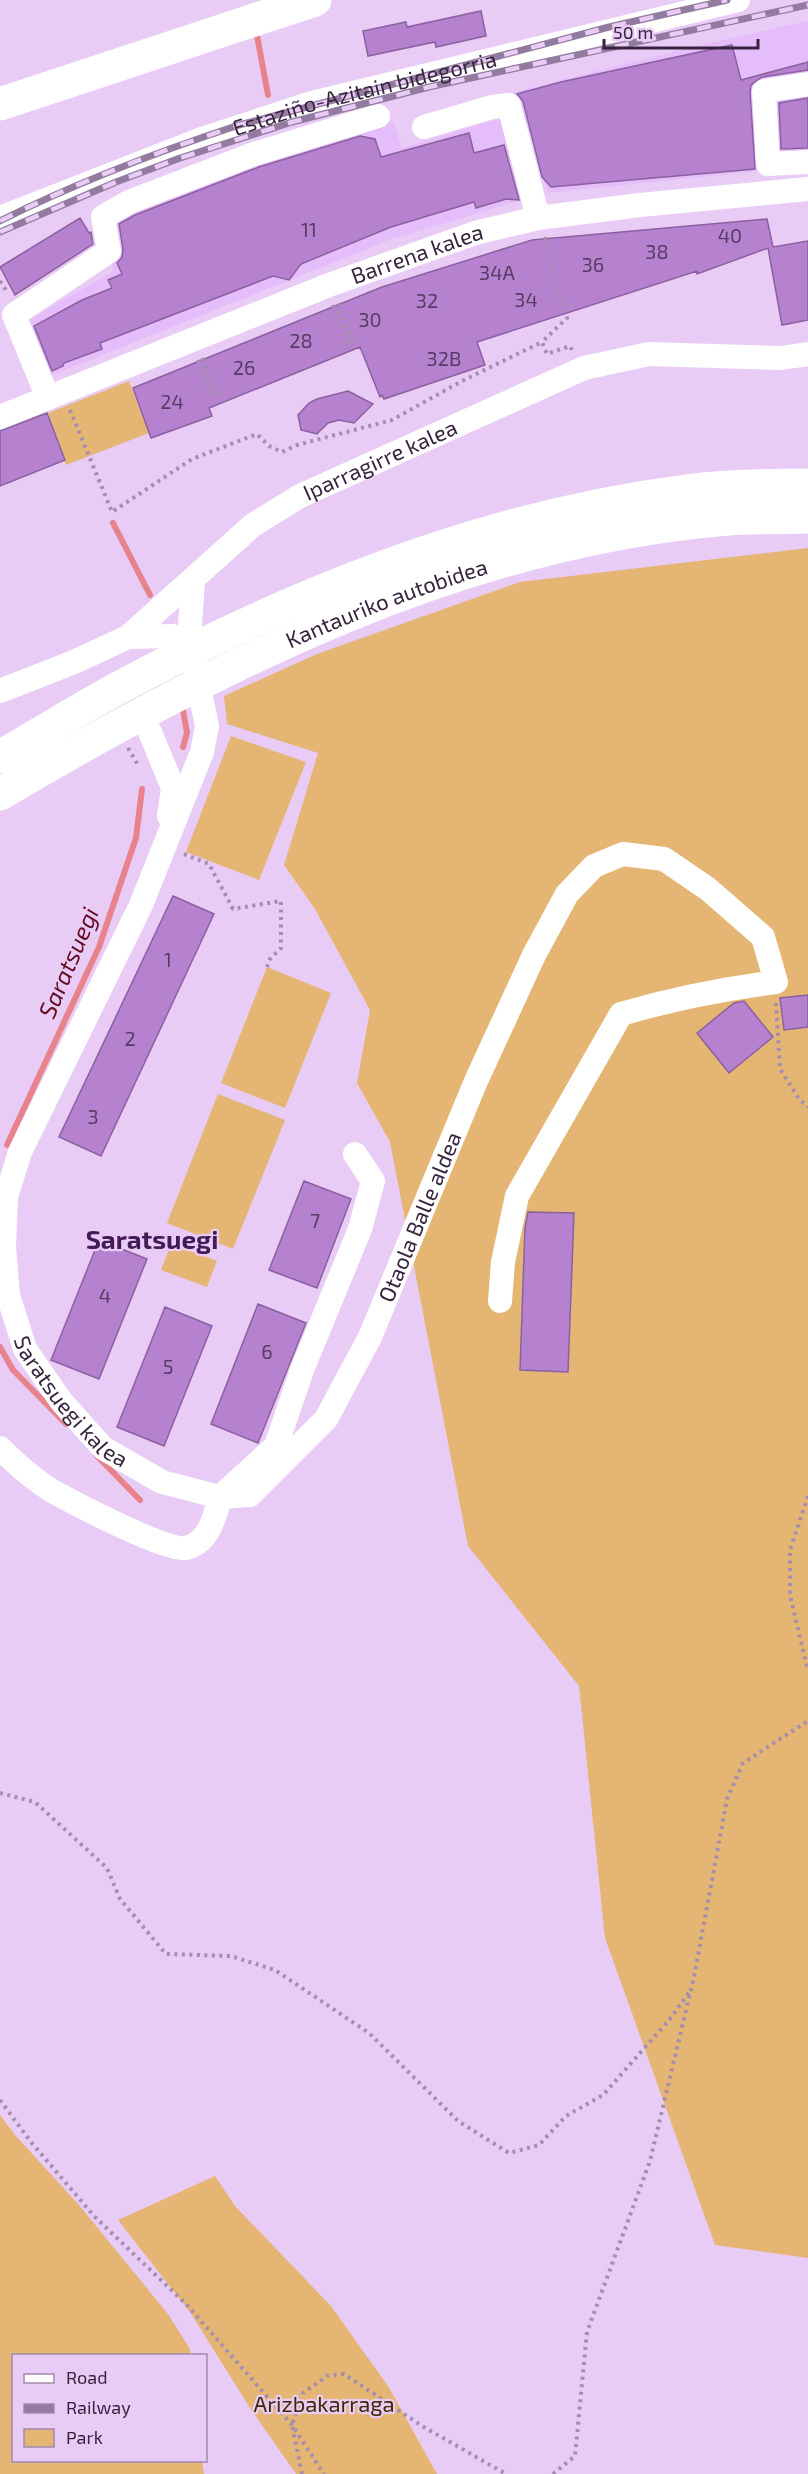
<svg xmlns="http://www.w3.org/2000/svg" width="808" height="2474" font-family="'Exo 2',sans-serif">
  <rect width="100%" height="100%" fill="#e8ccf6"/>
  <path fill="#e5bdfa" d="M808 21V166L547 193 526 120 519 118 514 92 709 43Z
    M508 116 525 199 392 239 47 377 25 322 112 272 115 251 108 220 336 130 393 121 402 148Z"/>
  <path fill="#e5b573" d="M129 381 149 433 66 465 48 413Z
    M808 548V2258L715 2245 605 1938 579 1686 468 1546 390 1142 357 1083 370 1010 315 909 284 865 318 753 227 724 224 696 317 654 520 582Z
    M231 736 306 762 259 880 186 852Z
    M267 967 331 993 285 1108 221 1083Z
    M218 1094 285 1120 233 1249 167 1223Z
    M171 1244 217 1261 207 1287 161 1270Z
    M0 2115 15 2135 79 2205 168 2314 190 2349 191 2355 14 2356V2460L202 2461 204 2474H0Z
    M215 2176 235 2206 331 2306 388 2386 437 2474H296L250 2408 190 2312 118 2220Z"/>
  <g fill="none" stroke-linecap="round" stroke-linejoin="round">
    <path stroke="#e8838e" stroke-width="6" d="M256 30 268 95
      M113 523 150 595
      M183 710 187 733 183 747
      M7 1145 99 947 136 838 142 789
      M0 1347 13 1370 66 1424
      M96 1455 140 1500"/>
  </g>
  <path fill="#b682d0" stroke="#8b60a0" stroke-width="1.5" d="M481 11 486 36 436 47 435 42 368 56 363 31 406 22 407 27Z
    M732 45 741 80 808 62V70L762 77 751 85 750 92 755 169 551 187 542 177 523 101 517 94 561 82Z
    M808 98V148L781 149 779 103Z
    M469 133 474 153 504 145 519 200 506 199 476 208 474 202 391 227 301 264 289 280 273 276 100 343 102 349 64 363 63 366 52 371 34 326 82 300 112 288 108 280 122 274 117 263 122 257 123 249 119 224 135 215 259 167 360 136 375 139 381 157Z
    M80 218 89 233 91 232 93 244 15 295 0 267Z
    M767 219 773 247 808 241V320L782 325 768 248 697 274V271L477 342 485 365 384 399 382 395 380 397 360 347 209 408 212 416 151 438 133 388 382 287 532 240Z
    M348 391 373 404 354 423 339 420 328 423 317 434 301 430 298 415 309 403 317 399Z
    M47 413 65 460 0 486V431Z
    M173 896 214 914 101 1156 59 1137Z
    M808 995V1027L784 1030 780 998Z
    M744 1001 773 1037 729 1073 697 1033 734 1003Z
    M304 1181 351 1199 317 1288 269 1270Z
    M528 1212 574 1213 568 1372 520 1370 525 1228Z
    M99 1240 147 1259 99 1379 51 1360Z
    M258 1304 306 1323 258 1443 211 1424Z
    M165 1307 212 1326 164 1446 117 1427Z"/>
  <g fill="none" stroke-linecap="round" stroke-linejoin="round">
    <path stroke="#a58cb1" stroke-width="4" stroke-dasharray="3 4.5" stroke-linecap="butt" d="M545 237 557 290 567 318 542 342 547 354 570 346 572 350
      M0 281 8 293
      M339 303 353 341 340 346
      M333 305 349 342
      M202 358 216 393 221 391
      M198 360 210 395 216 393
      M70 410 112 512 192 459 257 434 269 446 282 452 297 445 392 420 462 381 542 342
      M128 748 138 765
      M184 854 209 864 233 909 281 901V948L270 959 267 967
      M776 1003 780 1069 799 1099 808 1107
      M808 1496 790 1550V1595L808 1671
      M0 1793 35 1802 107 1868 120 1899 166 1954 231 1956 275 1970 369 2033 458 2121 509 2153 539 2145 566 2116 603 2095 670 2019 691 1990
      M0 2100 31 2142 94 2216 187 2305 292 2425 324 2474
      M302 2474 292 2425 303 2393 327 2376 344 2374 422 2426 506 2474
      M553 2474 575 2456 587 2332 650 2161 694 1977 727 1799 743 1763 808 1721"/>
    <g stroke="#fff" stroke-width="24">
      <path d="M808 84 764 91 768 164 808 162"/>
      <path d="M424 127 492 107 509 105 538 218"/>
      <path id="s1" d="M0 218 202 139 312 103 738 0"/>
      <path d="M48 398 14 315 109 251 103 217 129 202 254 154 378 116"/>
      <path id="s2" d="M0 417 329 285 475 233 538 218 640 205 808 189"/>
      <path id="s3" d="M193 580 189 640 207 726 202 752 141 905 20 1152 6 1197 4 1247 8 1295 25 1349 61 1401 103 1448 162 1482 220 1497 250 1495 326 1419 370 1337 476 1081 534 955 567 894 594 866 623 854 664 859 708 889 763 937 776 982C723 989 672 999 621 1014L517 1196 503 1262 500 1301"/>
      <path d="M128 637 172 636 189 640"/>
      <path id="s4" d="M0 691 74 662 128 637 253 525 300 496 584 368 649 354 781 358 808 354"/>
      <path d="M150 732 173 788 169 816"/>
      <path d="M0 1448C17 1465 34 1480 54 1492 74 1503 167 1552 186 1548 209 1543 215 1516 220 1497"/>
      <path d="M220 1497 276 1446 302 1370 360 1229 373 1181 355 1154"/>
    </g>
    <g stroke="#fff" stroke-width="33">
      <path d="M0 104 315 0"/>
      <path d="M0 757C41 733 81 708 122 686 297 592 487 516 686 491 726 486 767 485 808 485"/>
      <path id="s5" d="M0 794C221 663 458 544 717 520 747 517 778 518 808 517"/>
    </g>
    <g stroke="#927b9e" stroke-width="7">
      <path id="rail" d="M0 221C77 182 157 152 239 125L609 27 727 0
        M0 232 116 182 180 158 292 122 429 87 808 5"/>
    </g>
    <use href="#rail" stroke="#e8ccf6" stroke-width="4.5" stroke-dasharray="14" stroke-linecap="butt"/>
  </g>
  <g text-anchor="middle" stroke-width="4.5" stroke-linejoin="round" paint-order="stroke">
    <g font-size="20" fill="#563c63">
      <text x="309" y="237">11</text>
      <text x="730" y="243">40</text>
      <text x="657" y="259">38</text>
      <text x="593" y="272">36</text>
      <text x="497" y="280">34A</text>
      <text x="526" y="307">34</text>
      <text x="427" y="308">32</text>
      <text x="370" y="327">30</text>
      <text x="301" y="348">28</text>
      <text x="444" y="366">32B</text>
      <text x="244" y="375">26</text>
      <text x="172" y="409">24</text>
      <text x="168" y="967">1</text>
      <text x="130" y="1046">2</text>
      <text x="93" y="1124">3</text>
      <text x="315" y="1228">7</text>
      <text x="105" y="1303">4</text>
      <text x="267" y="1359">6</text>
      <text x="168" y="1374">5</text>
    </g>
    <g font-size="22" fill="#36243f" stroke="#e8ccf6">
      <text dy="8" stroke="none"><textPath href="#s1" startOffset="386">Estaziño-Azitain bidegorria</textPath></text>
      <text dy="8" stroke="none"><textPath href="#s2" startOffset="448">Barrena kalea</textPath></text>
      <text dy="8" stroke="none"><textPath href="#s4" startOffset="450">Iparragirre kalea</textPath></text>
      <text dy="8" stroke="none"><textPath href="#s5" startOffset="432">Kantauriko autobidea</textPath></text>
      <text dy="8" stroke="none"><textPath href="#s3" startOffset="1431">Otaola Balle aldea</textPath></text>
      <text dy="8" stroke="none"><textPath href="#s3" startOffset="886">Saratsuegi kalea</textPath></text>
    </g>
    <g font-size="22" fill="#412903" stroke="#e8ccf6">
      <text x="324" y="2412">Arizbakarraga</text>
    </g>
    <g font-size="24" font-style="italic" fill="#660a22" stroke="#e8ccf6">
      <text transform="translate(69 963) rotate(-67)" y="8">Saratsuegi</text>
    </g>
    <g font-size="26" font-weight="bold" fill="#441b56" stroke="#e8ccf6">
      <text x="152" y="1249">Saratsuegi</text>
    </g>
  </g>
  <rect x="12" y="2354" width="195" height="108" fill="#e8ccf6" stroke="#a189ad" stroke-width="1.5"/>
  <rect x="24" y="2374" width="30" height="9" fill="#ffffff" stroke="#a189ad" stroke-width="1.5"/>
  <text x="66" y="2384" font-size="18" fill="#36243f">Road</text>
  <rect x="24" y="2404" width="30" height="9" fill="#927b9e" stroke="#a189ad" stroke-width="1.5"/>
  <text x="66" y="2414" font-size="18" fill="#36243f">Railway</text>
  <rect x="24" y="2429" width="30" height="18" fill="#e5b573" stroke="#a189ad" stroke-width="1.5"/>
  <text x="66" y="2444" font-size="18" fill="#36243f">Park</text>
  <path d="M604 39v9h154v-9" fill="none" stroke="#36243f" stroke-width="3"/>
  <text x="613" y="39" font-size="18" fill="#36243f" stroke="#e8ccf6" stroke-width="4.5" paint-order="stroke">50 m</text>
</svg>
